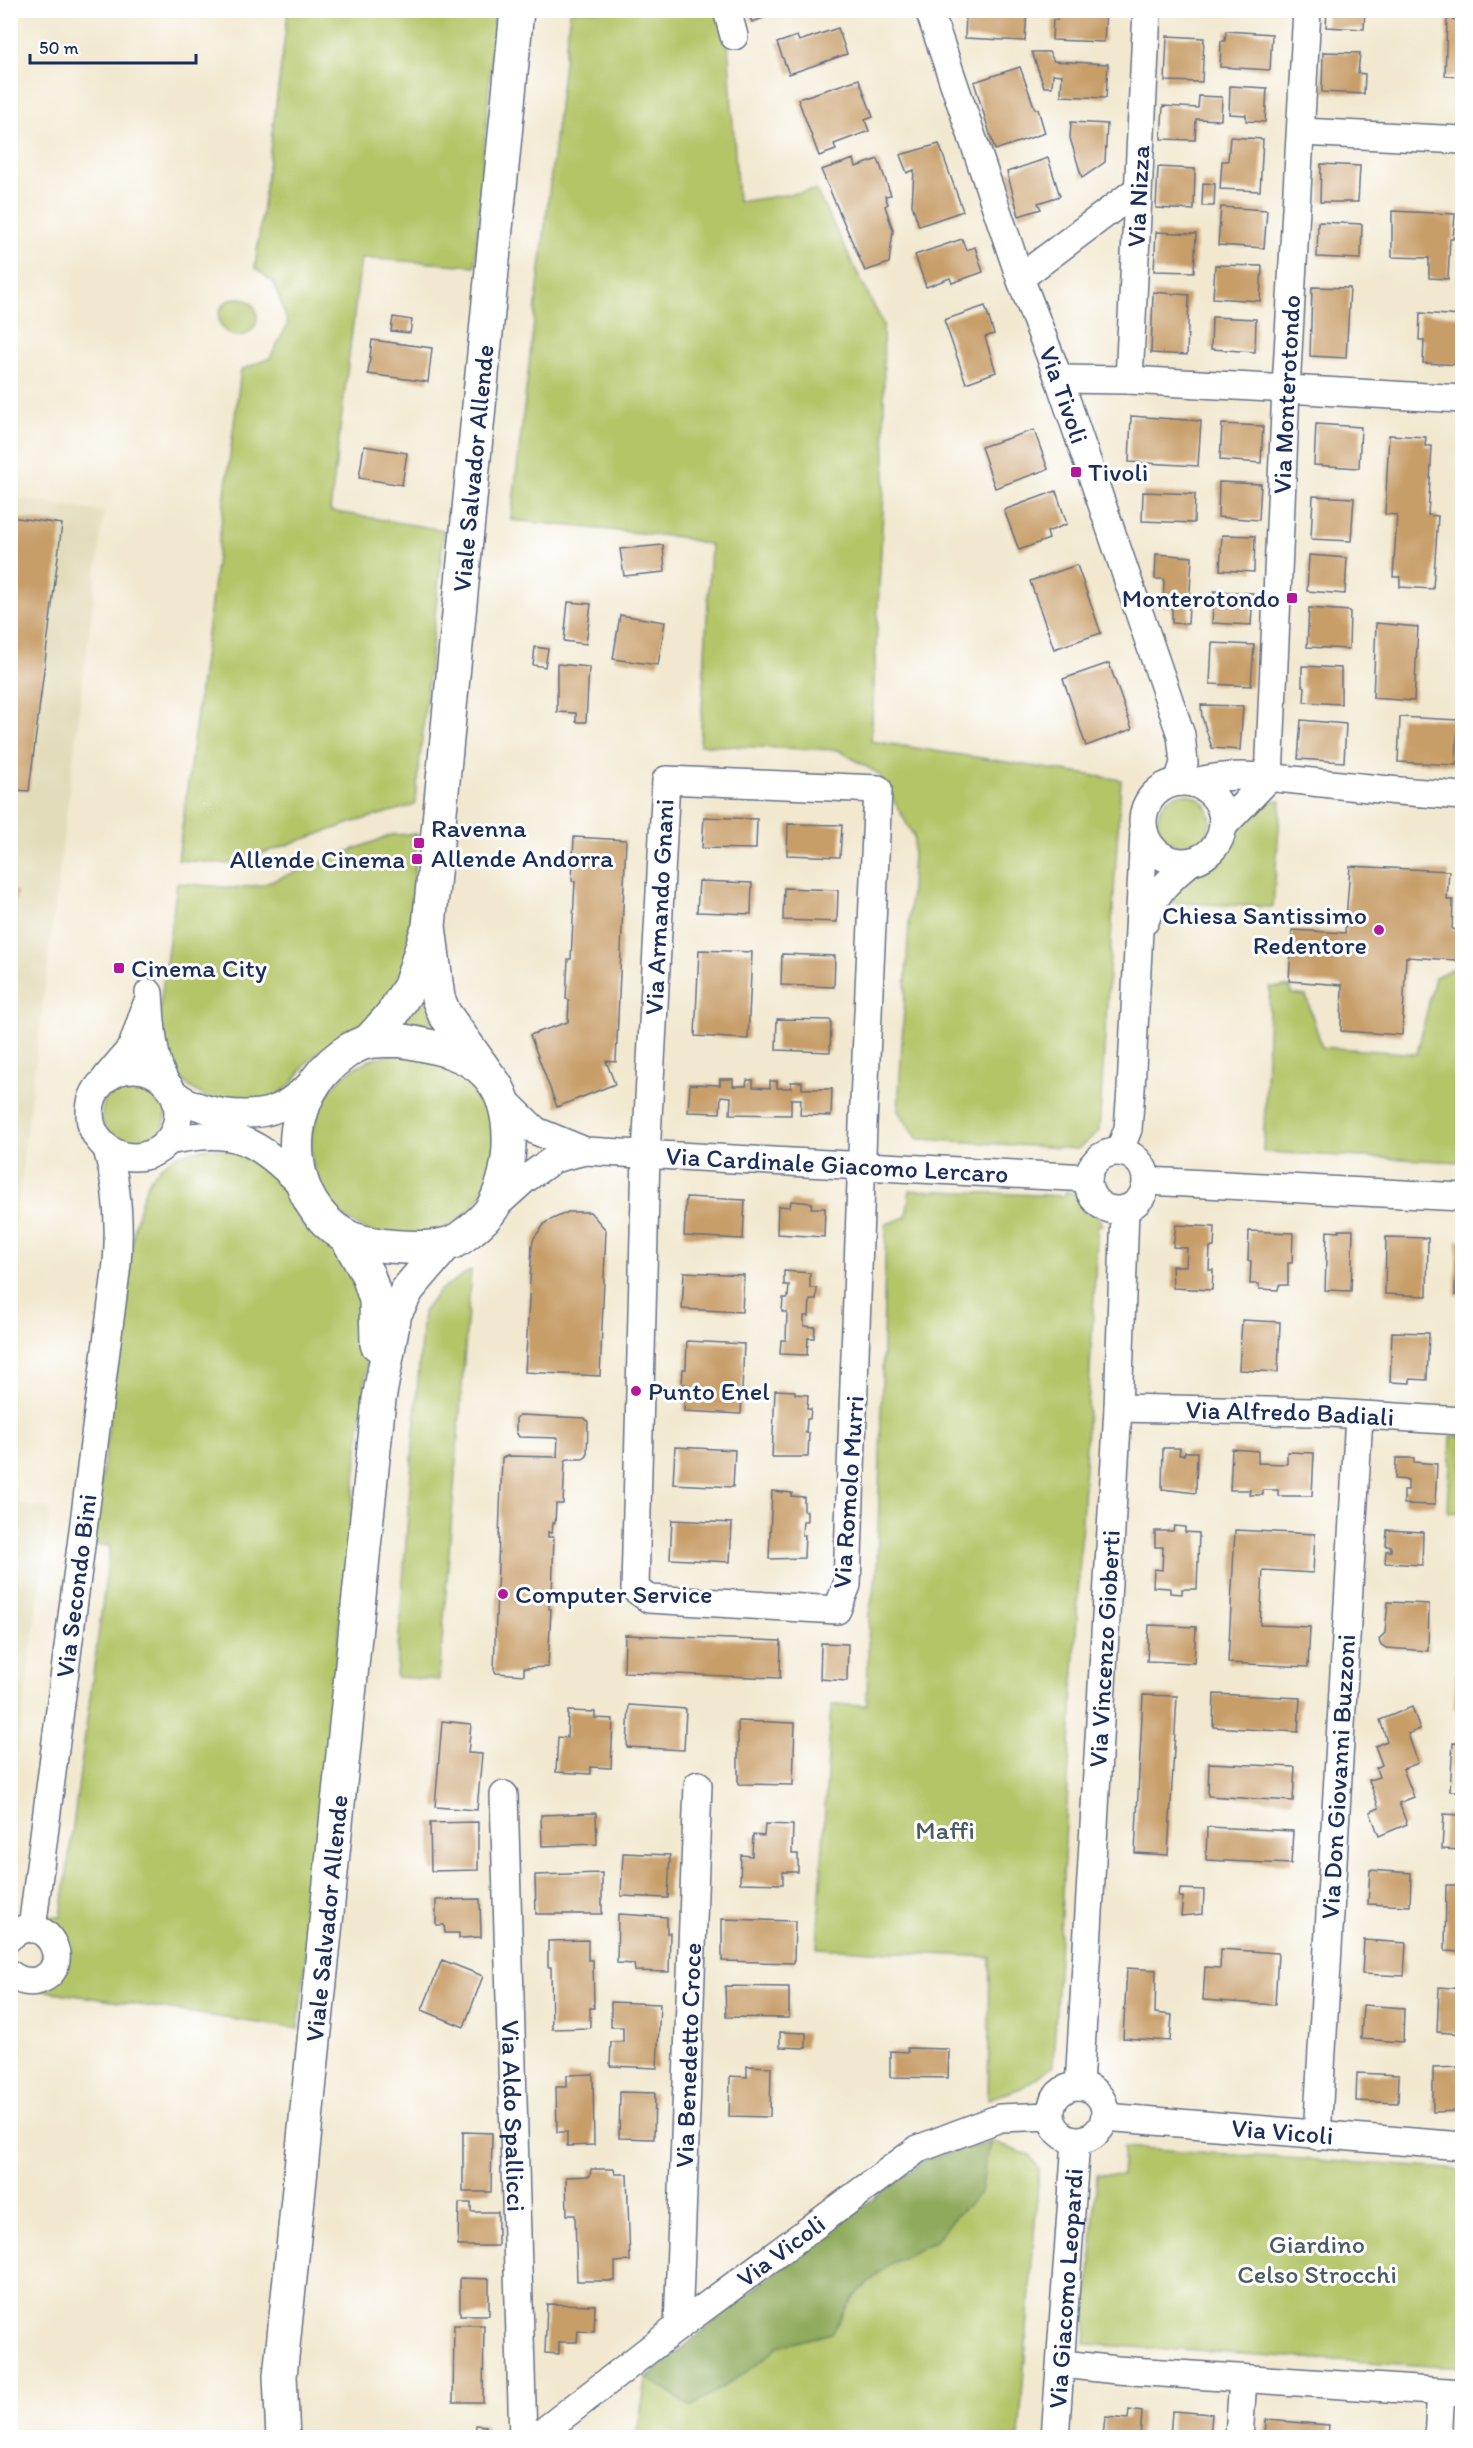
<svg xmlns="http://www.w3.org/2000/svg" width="1473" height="2448" font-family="Itim,sans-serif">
  <rect width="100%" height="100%" fill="#fff"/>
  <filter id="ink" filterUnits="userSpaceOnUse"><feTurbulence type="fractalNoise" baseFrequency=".0167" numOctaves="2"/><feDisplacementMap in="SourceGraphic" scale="12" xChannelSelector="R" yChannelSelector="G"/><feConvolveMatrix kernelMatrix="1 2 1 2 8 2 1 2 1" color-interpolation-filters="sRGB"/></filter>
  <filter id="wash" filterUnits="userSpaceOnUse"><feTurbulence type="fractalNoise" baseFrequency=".008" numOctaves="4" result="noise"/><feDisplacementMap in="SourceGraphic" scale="24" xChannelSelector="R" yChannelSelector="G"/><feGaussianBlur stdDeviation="1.35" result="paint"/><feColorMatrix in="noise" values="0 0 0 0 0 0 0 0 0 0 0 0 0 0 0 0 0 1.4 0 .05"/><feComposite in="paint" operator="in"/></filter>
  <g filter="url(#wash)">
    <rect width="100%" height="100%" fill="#f1e8cf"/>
    <path fill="#e2dcba" d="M11 498 104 512 11 1257Z
      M11 1503 51 1509 11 1793 10 1503Z"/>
    <path fill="#b4c568" stroke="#687a63" stroke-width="1.5" d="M288 11H495L475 266 361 258 330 511 444 530 415 805 354 822 231 864 178 860 241 370 270 358 288 324 274 283 255 268Z
      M570 11H720L728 42 738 202 816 190 883 324 885 473 871 741 1121 780 1099 1131 1078 1149 918 1139 898 1111 914 837 879 774 838 750 700 745 711 545 679 537 511 520Z
      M219 317a19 19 0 1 1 38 0a19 19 0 1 1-38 0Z
      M1158 820a26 26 0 1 1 52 0a26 26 0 1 1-52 0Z
      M1264 799 1281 801 1273 907 1162 902 1160 924H1157C1157 867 1197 886 1221 859 1228 851 1229 843 1233 834 1240 820 1251 807 1264 799Z
      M417 834 408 960 401 983 365 1023 335 1039 309 1060 289 1087 265 1102 209 1099 191 1088 177 1075 168 1060 158 1021 177 883 235 888 262 885 391 835Z
      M1462 964V1162L1263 1152 1270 987H1291V994L1306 996 1322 1047 1417 1054 1435 977Z
      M421 983 445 1040 393 1032Z
      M311 1146a92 92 0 1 1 184 0a92 92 0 1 1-184 0Z
      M102 1114a32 32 0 1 1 64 0a32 32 0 1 1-64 0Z
      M206 1148 239 1151 277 1178 301 1223 336 1254 353 1278 365 1308 368 1353 298 2029 40 1990 45 1916 61 1917 110 1546 93 1544 134 1231C140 1203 144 1177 170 1159 179 1153 195 1151 206 1148Z
      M910 1190 1065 1196 1066 1191C1083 1195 1094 1209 1103 1225H1098L1097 1238 1053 2066 1021 2088 988 2099 990 1957 817 1948 831 1705H867L869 1612 877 1574 886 1224 906 1217Z
      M471 1270 439 1680 396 1677 423 1312 440 1290Z
      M1451 1436H1462V1513L1448 1512Z
      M992 2142 1029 2155 1039 2169 1019 2437 636 2438 647 2377 783 2266 927 2159Z
      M1124 2147 1462 2170V2368L1085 2344 1097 2174 1122 2176Z"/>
    <path fill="#8faa5c" stroke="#556c5d" stroke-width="1.5" d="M992 2142 986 2160 981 2193 957 2215 935 2241 886 2266 854 2297 831 2333 779 2347 747 2372 691 2407 647 2377 783 2266 927 2159Z"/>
    <g id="blocks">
      <path fill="#c79d68" d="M747 10H783V11L752 22Z
        M1027 10 1025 41 965 38 966 11Z
        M1057 10H1106L1104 42 1052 40 1053 20H1057Z
        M1327 10H1365L1364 29 1326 27Z
        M1447 19 1462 20V77L1445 76Z
        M838 28 847 54 789 74 777 43 797 36 799 41Z
        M1226 31 1272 34 1270 70 1220 67 1221 41H1225Z
        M1167 36 1204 38 1202 82 1165 81Z
        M1032 52H1049L1054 61 1108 64 1106 98 1061 96 1062 75 1053 74 1052 87H1044Z
        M1323 52 1360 53 1358 73 1365 74 1364 94 1322 92Z
        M1020 67 1035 109H1038L1045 133 995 150 974 82Z
        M859 79 873 117 865 120 869 131 834 144 836 150 819 156 798 99Z
        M1230 86 1267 88 1265 122 1246 121V115L1229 114Z
        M1199 96 1222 97 1221 120 1196 119 1195 140 1161 139 1163 106 1198 108Z
        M1071 122 1107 124 1105 162 1082 178 1070 138Z
        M1230 137 1263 139 1260 191 1220 189 1222 161H1228Z
        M939 144 963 211 919 226 912 205 914 170 907 173 900 155Z
        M1048 158 1060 196 1038 203 1041 209 1019 216 1007 172Z
        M854 159 856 167 878 159 891 195 885 196 888 204 885 206 893 230 889 263 865 271 821 170Z
        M1321 164 1360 166 1358 202H1320Z
        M1158 167 1195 169 1194 210 1156 208Z
        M1203 183 1215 184 1214 206H1202Z
        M1221 207 1267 210 1264 248 1218 245Z
        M1392 211 1455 214 1453 239H1450L1448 279 1429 278V258L1392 257Z
        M1318 222 1362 224 1361 259 1317 257Z
        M1156 232 1196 234 1194 272 1154 271Z
        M962 239 966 250 975 247 983 272 952 283 950 278 926 287 915 255Z
        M1215 265 1262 266 1260 301 1213 298Z
        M1312 287 1350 288 1346 358 1310 356Z
        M1153 292 1189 295 1187 355 1151 353Z
        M985 306 994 334 985 337 996 372 966 383 944 320Z
        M1420 313 1462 316V365L1423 363 1424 340H1419Z
        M393 317 412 320 410 333 391 331Z
        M1212 317 1256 319 1255 352 1211 349Z
        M372 340 432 348 428 382 368 374Z
        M1131 416 1201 421 1198 466 1129 462Z
        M1222 424 1263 426 1261 463 1220 460Z
        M1316 424 1361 427 1359 468 1314 465Z
        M1034 430 1048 469 995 488 981 447Z
        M1389 435 1426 437 1425 446H1432L1428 515 1438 516 1433 589 1400 587V577H1393L1397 515 1385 514Z
        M364 446 407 453 402 485 359 478Z
        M1219 482 1261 484 1259 520 1218 517Z
        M1056 491 1067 524 1047 532 1049 539 1019 550 1004 510Z
        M1143 492 1195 494 1194 523 1142 521Z
        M1313 496 1354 498 1351 541 1311 539Z
        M10 517 62 524 29 791 17 790 16 792H10Z
        M1222 535 1255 536 1254 572 1220 570Z
        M663 545 665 572 624 576 620 549Z
        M1156 554 1192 557 1188 624 1172 623V608L1163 607 1164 579H1155Z
        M1309 555 1347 558 1345 594 1307 591Z
        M1077 565 1101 633 1054 649 1030 581Z
        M1214 591 1253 593 1251 625 1212 623Z
        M568 602 591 604 586 644 564 641Z
        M1309 608 1350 611 1349 649 1307 647Z
        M620 615 665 622 658 665 613 659Z
        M1376 623 1418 627 1414 701 1373 698Z
        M1212 643 1254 645 1251 686 1210 684Z
        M535 647 548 649 545 667 533 665Z
        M1109 663 1132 729 1086 746 1063 679Z
        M557 664 589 667 586 722H576V713L557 712Z
        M1302 666 1341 668V704L1304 702 1305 687 1302 686Z
        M1201 705 1243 706 1240 750 1212 748 1202 717Z
        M1400 717 1458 720 1456 765 1398 762Z
        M1301 720 1346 724 1344 762 1298 759Z
        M704 817 757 819 756 849 702 848Z
        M788 824 842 825 840 857 787 855Z
        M574 837 626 840 616 1062 606 1061 615 1084 557 1107 530 1035 568 1022 569 1000 566 999 568 959H571L575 881H572Z
        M1350 866 1449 871 1447 900H1453L1452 929 1457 930 1456 960 1406 957 1402 1035 1341 1031 1342 985 1289 981 1292 930 1345 933Z
        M699 881 752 883 751 914 697 912Z
        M784 888 838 890 837 922 783 920Z
        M10 890 17 891 12 929H10Z
        M699 950 752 952 748 1039 695 1036Z
        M782 954 835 956 834 987 781 985Z
        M777 1019 831 1020 830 1052 776 1050Z
        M720 1079H733V1086H746L747 1080H753V1087L770 1088V1081H777V1088H791V1082H802V1089H832L831 1116 800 1115 801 1099H791V1115L730 1114 731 1097 721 1096 720 1113 688 1112 690 1084 720 1085Z
        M686 1197 745 1200 743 1239 684 1236Z
        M791 1201 812 1203 811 1208H825L824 1237 777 1234 778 1206 790 1207Z
        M568 1212H590L606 1230 600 1376 525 1372 532 1245 534 1238 546 1222Z
        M1176 1225 1215 1227 1214 1247H1210L1209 1270H1213L1212 1290 1173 1288 1172 1266H1186L1187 1248 1173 1247Z
        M1339 1230H1353L1351 1291 1325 1290 1327 1231 1339 1232Z
        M1249 1231 1293 1233 1292 1263H1288V1285H1279L1278 1290 1259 1289V1284H1250L1251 1261H1248Z
        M1386 1237 1428 1238 1427 1296 1385 1294Z
        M1457 1240 1462 1241V1295H1455Z
        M784 1271 810 1273V1288H817L816 1300H810L809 1316H804V1326L815 1327 814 1338H808L807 1355 780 1354 781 1340H786L787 1312H782L783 1298H788L789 1285H784Z
        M684 1272 744 1275 742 1312 682 1309Z
        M1242 1320 1280 1322 1278 1372 1239 1370Z
        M1392 1332 1429 1333 1427 1380 1410 1379V1383L1390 1382Z
        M687 1341 744 1344 741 1414 684 1411 685 1384H682L683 1369H686Z
        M775 1390 795 1391V1394L808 1395 807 1409H811L810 1419H807L806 1433H809L808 1457H772Z
        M520 1415 585 1418 588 1422 587 1456 583 1459H568L565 1461 563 1504H556L555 1523H553L552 1533 548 1532V1537H554L552 1596H545V1600H549V1609H551L548 1667 524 1668V1675L496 1673 494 1669 502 1458 507 1456 557 1457 558 1438 519 1437 516 1432V1418Z
        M675 1447 735 1450 733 1487 673 1484Z
        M1163 1448H1180L1179 1455H1184L1185 1452H1197L1196 1493 1162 1489Z
        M1232 1449 1258 1451V1463L1287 1464V1452L1314 1453 1312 1496H1278V1490H1263V1495H1249L1250 1490H1230Z
        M1396 1458H1414V1462L1437 1464 1435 1505 1404 1504V1490H1408V1480L1395 1479Z
        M772 1491 792 1493 791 1496 804 1497V1511H807V1521H803L802 1535H805L804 1558 769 1559Z
        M672 1520 732 1523 730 1562 670 1559Z
        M1174 1526 1185 1527V1532L1199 1533 1197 1589H1182V1594L1170 1593V1588L1153 1587 1154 1569 1162 1570 1163 1547H1155V1531H1173Z
        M1235 1530 1315 1534 1313 1573 1263 1570 1260 1625 1310 1627 1308 1667 1228 1663Z
        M1387 1530 1423 1532 1422 1565 1385 1563 1386 1551H1391V1546H1386Z
        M1388 1602 1429 1604 1428 1651 1386 1648 1380 1644 1379 1639 1385 1633Z
        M1460 1609H1462V1639H1458Z
        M1149 1625 1196 1627 1194 1663 1147 1661Z
        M625 1635 781 1641 780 1678 624 1672Z
        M821 1643 848 1644 847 1681 820 1679Z
        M1456 1673H1462V1710L1454 1709Z
        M1214 1694 1300 1698 1298 1732 1213 1727Z
        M1143 1695 1177 1696 1168 1855 1135 1853Z
        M629 1705 686 1709 684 1750 627 1747Z
        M1412 1707 1420 1729 1408 1734 1418 1763 1403 1769 1414 1797 1399 1803 1407 1824 1379 1836 1370 1812 1379 1808 1369 1780 1379 1777 1376 1768 1382 1765 1375 1746 1387 1741 1380 1720Z
        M568 1711 595 1712V1718L613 1719 611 1768 591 1767V1774L556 1772 558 1737 567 1738Z
        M442 1721 471 1724 468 1753 482 1754 477 1810 435 1807Z
        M738 1721 795 1723 793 1785 738 1784Z
        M1453 1743 1462 1744V1792L1450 1791Z
        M1209 1763 1295 1767 1293 1801 1208 1796Z
        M596 1813 597 1844 542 1846 541 1815Z
        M1444 1814 1462 1815V1850L1442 1849Z
        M478 1822V1870L431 1871 430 1823Z
        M765 1824 793 1825 792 1854H798V1872H783V1884L740 1883 741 1855 752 1856 753 1835 764 1836Z
        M1207 1827 1293 1831 1291 1864 1206 1860Z
        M623 1853 670 1855 668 1898 621 1896Z
        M1370 1870 1411 1873 1410 1906 1368 1904Z
        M602 1873V1914H536L535 1875Z
        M1446 1885H1462V1952L1445 1951Z
        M1180 1889 1204 1890 1203 1914 1181 1916 1183 1897H1179Z
        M480 1899 481 1937 459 1938V1933H445L444 1925H436V1900Z
        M618 1914 667 1917V1933H670L669 1972 635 1971 634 1964 617 1963Z
        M722 1919 795 1921 794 1963 722 1961Z
        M588 1940V1960H593L594 2008H590V2028L552 2029 551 1967H548V1941Z
        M1364 1940 1406 1943 1404 1976 1362 1974Z
        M1221 1949 1278 1953 1275 2005 1203 2000 1205 1967 1220 1968Z
        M442 1960 483 1976 464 2027 422 2010Z
        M1127 1968 1156 1970 1155 2013 1172 2015 1170 2041 1123 2038Z
        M725 1986 789 1987V2018L726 2017Z
        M1439 1987 1462 1989V2034L1437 2032Z
        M611 2002 660 2004 657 2068 610 2066 611 2042H623V2027H611Z
        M1363 2005 1404 2008 1403 2042 1361 2039Z
        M780 2032 806 2033V2048L780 2047Z
        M907 2048 949 2049 948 2078 890 2077V2051L908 2052Z
        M747 2066 771 2067 770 2117 729 2116 730 2076 747 2077Z
        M1462 2067V2111L1433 2112V2068Z
        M1357 2073 1399 2075 1398 2103 1356 2101Z
        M593 2074 594 2145 567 2146V2132H557L556 2087H567V2075Z
        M620 2092 655 2093 654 2139 619 2138Z
        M463 2132 492 2133 491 2192H463Z
        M591 2169H614L615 2174H627L630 2261 615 2262V2281H577L575 2215H567L566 2177 590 2176Z
        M459 2203H471V2212H498V2246H458Z
        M460 2278 489 2279V2315H460Z
        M547 2304 595 2305 594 2332 578 2331 577 2342H559V2354L545 2353Z
        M454 2325H484L483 2402H453Z
        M1129 2410 1142 2412 1140 2438H1103L1105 2417 1128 2419Z
        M1172 2411 1212 2414 1210 2438H1170Z
        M1266 2420 1329 2425 1328 2438H1265Z
        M476 2425 486 2426V2438H446V2435H475Z"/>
    </g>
  </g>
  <g filter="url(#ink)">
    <use href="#blocks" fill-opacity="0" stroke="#667086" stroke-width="1.5"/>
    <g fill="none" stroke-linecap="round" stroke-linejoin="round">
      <g stroke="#667086" stroke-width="30">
        <g id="minor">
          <path d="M727 10 734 36"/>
          <path id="s1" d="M929 10 1020 278 1059 379 1181 735 1184 763 1178 782"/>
          <path d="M1301 132 1462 140"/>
          <path d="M1020 278 1137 190"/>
          <path d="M1059 379 1129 380 1462 399"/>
          <path id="s2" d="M1129 380 1147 10"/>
          <path id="s3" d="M1269 778 1286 389 1307 10"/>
          <path d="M666 780 878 789 863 1125 847 1585 837 1610 649 1599 635 1589 646 1155Z"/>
          <circle cx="1183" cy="822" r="40"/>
          <path d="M1193 783C1235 769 1286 780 1330 784 1374 789 1418 793 1462 796"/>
          <path d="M1223 826 1269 778"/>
          <path d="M1145 921C1155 892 1168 881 1190 862"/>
          <path d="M149 993C151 1020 152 1070 172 1091 194 1113 250 1120 278 1108 291 1102 304 1090 315 1081"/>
          <circle cx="134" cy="1113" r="44"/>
          <path d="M106 1078 132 1047 146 1006"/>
          <path id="s4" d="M504 1100 536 1131 585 1151 1088 1178"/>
          <path d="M168 1141C236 1127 255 1139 303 1186"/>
          <path d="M1119 1152 1128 1129 1131 1089 1144 831"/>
          <circle cx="1117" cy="1181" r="29"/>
          <path d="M1147 1181 1462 1197"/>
          <path d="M493 1208 524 1180 554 1159 585 1151"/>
          <path id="s5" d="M1118 1408 1314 1412 1462 1421"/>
          <path id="s6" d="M504 1795 523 2438"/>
          <path id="s7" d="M32 1929 117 1264C120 1225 118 1186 107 1149"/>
          <path d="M10 1937C45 1905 79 1970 36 1981 27 1983 18 1980 10 1974"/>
          <circle cx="1078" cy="2113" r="27"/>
          <path id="s8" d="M1079 2086 1118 1408 1125 1210"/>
          <path id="s9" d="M1105 2117 1462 2146"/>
          <path id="s10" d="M1317 2136 1359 1416"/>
          <path id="s11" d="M678 2327 698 1785"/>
          <path d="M1062 2364 1117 2370 1462 2393"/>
          <path id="s12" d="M535 2438 678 2327 918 2149 1000 2118 1050 2116"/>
          <path id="s13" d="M1055 2438 1076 2141"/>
          <path d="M1239 2438 1243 2379"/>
          <path d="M1438 2438 1441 2392"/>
        </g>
      </g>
      <g stroke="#667086" stroke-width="36">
        <g id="major">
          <path d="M399 1040C429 1046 465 1050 487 1074 518 1107 513 1169 493 1207 487 1217 476 1226 467 1233 461 1238 451 1244 443 1245 421 1250 364 1247 344 1235 288 1203 282 1119 323 1072 334 1060 351 1046 367 1042 377 1040 389 1041 399 1040Z"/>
          <path d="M368 1042 392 1015 410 986 426 934"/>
          <path id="s14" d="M486 1072 444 1013 438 998 429 926 517 10"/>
          <path d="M346 1236 368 1275 376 1300 377 1344"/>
          <path id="s15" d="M283 2438 280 2376 379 1399 395 1313 408 1289 445 1245"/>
        </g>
      </g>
      <use href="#minor" stroke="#fff" stroke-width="27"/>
      <use href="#major" stroke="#fff" stroke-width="33"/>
    </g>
  </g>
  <g fill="#b5179e" stroke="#fff" stroke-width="2">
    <rect x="1070" y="466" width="12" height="12" rx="3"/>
    <rect x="1286" y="592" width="12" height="12" rx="3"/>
    <rect x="413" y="837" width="12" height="12" rx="3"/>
    <rect x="411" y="853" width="12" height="12" rx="3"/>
    <circle cx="1379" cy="930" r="6"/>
    <rect x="113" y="962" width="12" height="12" rx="3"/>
    <circle cx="636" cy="1391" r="6"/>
    <circle cx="503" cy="1594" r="6"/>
  </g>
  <g text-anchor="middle" stroke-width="6" stroke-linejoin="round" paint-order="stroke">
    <g font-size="26" fill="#1b2f5e" stroke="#fff">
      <text dy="9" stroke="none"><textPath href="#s2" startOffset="184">Via Nizza</textPath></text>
      <text dy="9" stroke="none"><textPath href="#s3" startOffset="384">Via Monterotondo</textPath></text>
      <text dy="9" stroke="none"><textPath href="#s1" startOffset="408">Via Tivoli</textPath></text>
      <text dy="9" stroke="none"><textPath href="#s14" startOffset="621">Viale Salvador Allende</textPath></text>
      <text transform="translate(659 907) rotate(-87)" y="9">Via Armando Gnani</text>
      <text dy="9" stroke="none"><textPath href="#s4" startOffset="350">Via Cardinale Giacomo Lercaro</textPath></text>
      <text dy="9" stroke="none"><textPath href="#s5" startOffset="172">Via Alfredo Badiali</textPath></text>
      <text transform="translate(848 1492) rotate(-86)" y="9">Via Romolo Murri</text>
      <text dy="9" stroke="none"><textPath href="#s7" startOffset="346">Via Secondo Bini</textPath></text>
      <text dy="9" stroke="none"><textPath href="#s8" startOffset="438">Via Vincenzo Gioberti</textPath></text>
      <text dy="9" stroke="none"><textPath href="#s10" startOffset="360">Via Don Giovanni Buzzoni</textPath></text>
      <text dy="9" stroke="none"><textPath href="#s15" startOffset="522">Viale Salvador Allende</textPath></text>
      <text dy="9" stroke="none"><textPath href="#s11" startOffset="272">Via Benedetto Croce</textPath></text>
      <text dy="9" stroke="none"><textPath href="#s6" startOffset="321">Via Aldo Spallicci</textPath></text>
      <text dy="9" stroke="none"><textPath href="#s9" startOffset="178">Via Vicoli</textPath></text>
      <text dy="9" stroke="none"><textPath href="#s12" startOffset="309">Via Vicoli</textPath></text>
      <text dy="9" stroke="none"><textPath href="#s13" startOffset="150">Via Giacomo Leopardi</textPath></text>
    </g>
    <g font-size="26" fill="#1b2f5e" stroke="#fff" text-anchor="start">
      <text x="1088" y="481">Tivoli</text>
      <text x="1280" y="607" text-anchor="end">Monterotondo</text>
      <text x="431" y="837">Ravenna<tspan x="431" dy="30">Allende Andorra</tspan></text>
      <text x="405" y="868" text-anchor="end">Allende Cinema</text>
      <text x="1367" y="924" text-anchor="end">Chiesa Santissimo<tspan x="1367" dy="30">Redentore</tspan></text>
      <text x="131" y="977">Cinema City</text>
      <text x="648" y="1400">Punto Enel</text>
      <text x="515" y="1603">Computer Service</text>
    </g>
    <g font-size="26" fill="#495c61" stroke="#fff">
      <text x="945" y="1839">Maffi</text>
      <text x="1317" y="2253">Giardino<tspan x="1317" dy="30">Celso Strocchi</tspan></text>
    </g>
  </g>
  <rect width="1473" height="2448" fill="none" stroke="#fff" stroke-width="36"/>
  <path d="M30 54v9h166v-9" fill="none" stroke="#1b2f5e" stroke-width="3"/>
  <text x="39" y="54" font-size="18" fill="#1b2f5e" stroke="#ffffff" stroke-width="4.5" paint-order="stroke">50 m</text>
</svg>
